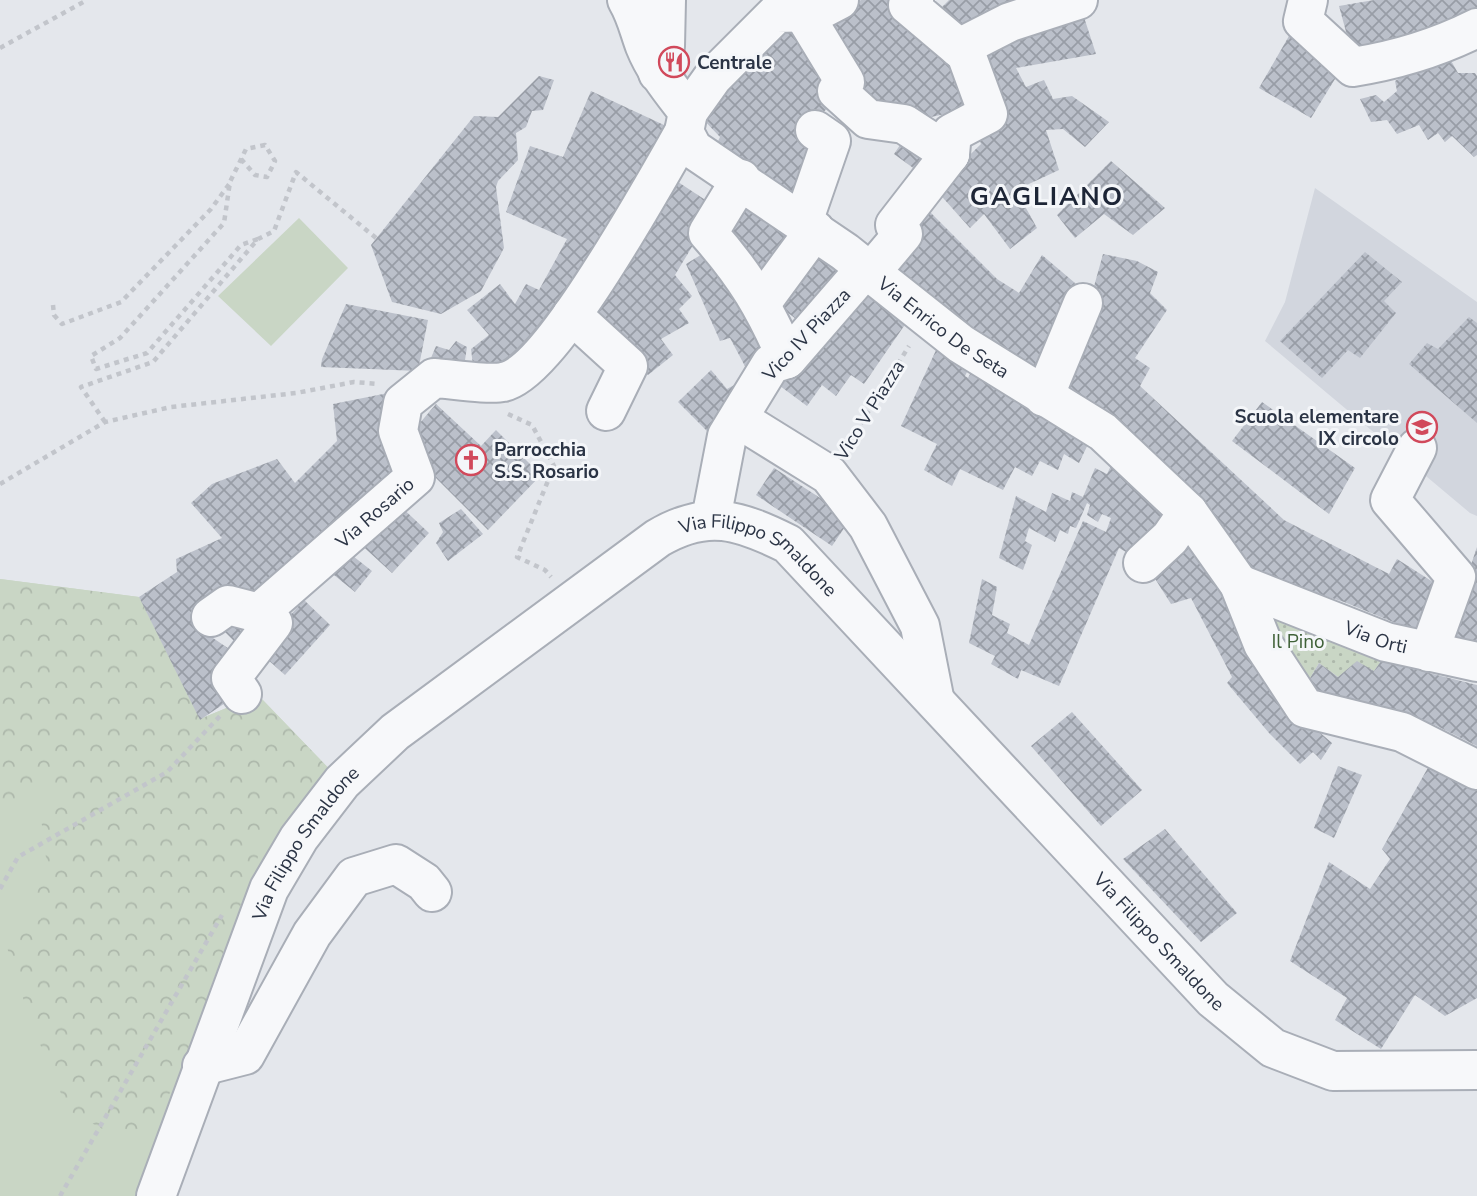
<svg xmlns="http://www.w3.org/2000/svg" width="1477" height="1196" font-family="'Nunito Sans',sans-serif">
  <defs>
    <pattern id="forest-crowns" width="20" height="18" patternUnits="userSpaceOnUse" patternTransform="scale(1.75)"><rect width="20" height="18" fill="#c9d6c5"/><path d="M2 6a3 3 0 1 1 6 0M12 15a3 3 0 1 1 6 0" fill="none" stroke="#adb8ab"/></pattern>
    <pattern id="park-dots" width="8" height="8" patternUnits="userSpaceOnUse" patternTransform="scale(1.75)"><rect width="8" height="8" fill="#c9d6c5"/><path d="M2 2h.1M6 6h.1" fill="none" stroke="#adb8ab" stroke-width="1.8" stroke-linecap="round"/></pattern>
    <pattern id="building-cross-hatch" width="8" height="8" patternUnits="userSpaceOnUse" patternTransform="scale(1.75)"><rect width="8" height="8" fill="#bbc0ca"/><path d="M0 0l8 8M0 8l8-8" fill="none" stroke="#989da6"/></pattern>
  </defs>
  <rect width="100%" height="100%" fill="#e4e7ec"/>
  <path fill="#d2d6de" d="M1315 188 1477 302V516L1470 513 1265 341 1285 302Z"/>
  <path fill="#c9d6c5" d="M299 218 348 268 271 346 218 296Z
    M0 579 139 597 200 719 258 695 342 782 269 858 216 973 135 1196H0Z"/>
  <path fill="url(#forest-crowns)" d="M0 579 139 597 200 719 258 695 333 773 263 843 175 1085 135 1147 68 1110 31 1023 4 938 41 919 26 885 47 866 41 818 55 799 37 781 23 804H0Z"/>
  <path fill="url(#park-dots)" d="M1274 600 1386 642 1381 661 1374 671 1357 662 1338 677 1319 663 1303 690 1263 644Z"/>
  <path fill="url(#building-cross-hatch)" d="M861 0H904L949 50 974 105 950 123 945 114 913 121 872 107 815 21 836 16Z
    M949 0H1020L955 35 934 15Z
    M1374 0H1477V18L1354 61 1339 6Z
    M1081 8 1096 54 1016 68 1026 87 1044 80 1053 99 1072 96 1109 122 1085 147 1063 129 1046 130 1059 170 1016 190 1037 228 1010 249 984 214 970 228 935 189 981 144 973 126 971 44Z
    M802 24 831 105 816 119 824 142 799 211 713 152 720 137 699 115 747 44Z
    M1293 29 1343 66 1311 118 1259 88Z
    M1445 50 1458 73H1475L1477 76V155L1474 157 1452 136 1445 142 1438 133 1428 140 1419 125 1397 134 1387 120 1371 122 1360 99 1376 95 1384 102 1397 91 1395 81Z
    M539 76 554 80 543 110 532 111 526 127 516 133 518 160 498 181 496 187 504 248 481 291 441 314 392 302 371 245 474 116 498 117Z
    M591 91 679 132 536 354 474 374 471 349 489 335 467 310 500 284 515 304 526 284 539 290 567 239 506 212 530 146 563 157Z
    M908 133 932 152 920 173 894 154Z
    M1111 161 1165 208 1133 235 1104 214 1075 238 1057 215Z
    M669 176 716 207 675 275 692 296 679 309 689 323 661 339 673 355 648 375 583 320Z
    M747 188 811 232 764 286 714 234Z
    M918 200 997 279 1019 293 1042 255 1075 283 1060 311 1045 385 884 262Z
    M816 237 861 270 809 329 770 299Z
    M712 248 772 357 747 370 730 338 720 341 686 264Z
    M1365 252 1402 282 1384 301 1396 313 1360 358 1348 350 1322 378 1280 341Z
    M1103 254 1137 261 1158 272 1150 293 1167 310 1135 358 1150 368 1140 386 1284 520 1389 574 1397 559 1444 589 1425 635 1344 602 1242 570 1051 386 1088 308Z
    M867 276 913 313 864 384 851 375 836 396 822 385 807 406 780 386Z
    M346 304 428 320 418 371 321 367 322 359Z
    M1469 317 1477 323V423L1409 364 1427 343 1438 349Z
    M456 341 467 347 463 373 428 365 436 346 449 350Z
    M937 348 974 358 965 376 968 378 971 372 1092 436 1079 463 1064 454 1058 470 1040 461 1032 476 1015 467 1003 490 960 469 952 486 924 470 937 444 901 426Z
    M711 370 727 389 750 376 717 441 678 402Z
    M393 392 409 474 237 607 227 588 190 613 213 638 238 655 231 699 200 720 139 597 177 572 176 559 222 538 191 503 212 484 277 459 295 483 337 441 333 404Z
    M1262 402 1355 468 1329 514 1232 441Z
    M436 404 481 446 496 430 541 475 488 530 402 444Z
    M1116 455 1167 507 1140 560 1119 548 1059 686 1021 670 1018 679 991 664 995 656 969 643 982 579 997 587 992 615 1010 624 1007 633 1029 645 1083 521 1106 532 1111 518 1102 514 1098 522 1087 515 1090 505 1087 503 1076 528 1070 526 1068 534 1060 530 1055 542 1029 528 1025 541 1032 545 1023 570 999 558 1016 496 1046 512 1052 493 1070 501 1072 492 1083 497 1095 468 1107 474Z
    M774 468 851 518 832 546 756 495Z
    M396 502 429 533 392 573 356 540Z
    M461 509 483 534 448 561 436 543 443 532 439 523Z
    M1190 529 1310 724 1332 743 1321 760 1313 752 1300 764 1269 733 1227 683 1232 677 1191 598 1171 604 1147 566Z
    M1477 547V647L1447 636Z
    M344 549 372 571 355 592 329 571Z
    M304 600 330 625 285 675 258 651Z
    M237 611 260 626 241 648 223 630Z
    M1357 661 1374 671 1381 661 1477 685V746L1435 725 1379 716 1303 690 1319 663 1338 677Z
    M1072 712 1142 790 1101 826 1031 746Z
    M1434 757 1477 789V998L1445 1016 1415 995 1381 1049 1335 1020 1347 998 1290 961 1329 862 1370 889 1390 859 1382 849Z
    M1338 766 1362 775 1334 838 1314 828Z
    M1165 829 1237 913 1201 942 1123 859Z"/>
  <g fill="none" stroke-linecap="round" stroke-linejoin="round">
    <g stroke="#a9aeb7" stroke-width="42">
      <g id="minor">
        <path id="s1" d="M627 0C636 15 639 30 645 46 655 71 672 91 688 112L684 132 693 149 845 252 961 344 1103 432 1188 512 1239 584 1263 644 1305 708 1402 732 1477 770"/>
        <path d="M914 0 908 5 966 54 988 114 952 133 950 154"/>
        <path d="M1308 0 1303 21 1353 67C1398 60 1437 48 1477 28"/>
        <path d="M803 13 845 82 837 91 868 119 904 124 950 154"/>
        <path d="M959 48 1010 22 1078 0"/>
        <path d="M658 73 665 46 666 0"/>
        <path d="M688 112 713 77 777 13 816 12 839 0"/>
        <path d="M741 179 708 233C746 276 764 307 787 359"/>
        <path d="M803 222 831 141 815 130"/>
        <path d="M871 272 903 234 895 225 950 154"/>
        <path d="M762 302 815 230"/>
        <path d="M572 315 628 366 606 411"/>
        <path d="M1044 397 1083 303"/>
        <path d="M750 426 829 475 868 526 920 626 934 697"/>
        <path d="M1417 448 1390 500 1456 577 1429 652"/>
        <path d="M711 519 727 436 771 364 787 359 865 269"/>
        <path d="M1143 563 1170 538 1188 512"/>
        <path id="s2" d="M1239 584 1386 642 1477 662"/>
        <path d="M211 617 228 605 259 613"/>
        <path id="s3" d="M242 694 231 678 273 623 259 613 415 477 398 431 403 403 434 378C451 379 489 385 503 382 551 373 657 179 684 132"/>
        <path d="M202 1066 245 1055 312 934 354 877 396 864 424 882 432 892"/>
        <path id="s4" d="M156 1196 269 889 299 838 342 782 395 732 658 538C707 509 740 520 788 544L1213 999 1273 1048 1333 1071 1477 1070"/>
      </g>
    </g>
    <path stroke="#c2c5cb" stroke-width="4.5" stroke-dasharray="5 5" stroke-linecap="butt" d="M0 48 87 0
      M241 159 255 175 267 177 275 161 265 145 246 149 230 182 224 223 120 338 91 356 96 369 147 353 241 245 258 239
      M53 305 54 315 62 324 121 302 211 209 230 183
      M508 414 532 425 554 466 517 557 545 570 551 577
      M105 422 81 387 153 362 258 239 274 231 296 172 376 238
      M845 449 909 346
      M0 484 105 422 171 407 296 393 354 382 379 384
      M0 889 18 857 167 772 221 715
      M60 1196 222 915"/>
    <use href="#minor" stroke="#f7f8fa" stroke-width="38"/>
  </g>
  <defs>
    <g id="restaurant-ring" transform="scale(1.575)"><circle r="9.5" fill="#f4f6f9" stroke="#d1495b" stroke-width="1.5"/><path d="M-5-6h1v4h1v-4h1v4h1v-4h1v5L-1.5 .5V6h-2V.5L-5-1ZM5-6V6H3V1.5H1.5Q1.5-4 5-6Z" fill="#d1495b"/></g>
    <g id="school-ring" transform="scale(1.575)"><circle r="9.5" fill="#f4f6f9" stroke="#d1495b" stroke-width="1.5"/><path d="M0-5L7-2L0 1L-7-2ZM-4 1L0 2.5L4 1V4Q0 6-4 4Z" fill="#d1495b"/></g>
    <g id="church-ring" transform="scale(1.575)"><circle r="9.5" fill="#f4f6f9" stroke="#d1495b" stroke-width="1.5"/><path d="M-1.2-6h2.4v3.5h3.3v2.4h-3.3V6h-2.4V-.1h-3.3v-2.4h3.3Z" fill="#d1495b"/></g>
  </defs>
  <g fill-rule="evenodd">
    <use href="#restaurant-ring" x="674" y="62"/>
    <use href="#school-ring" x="1422" y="427"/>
    <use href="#church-ring" x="471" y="460"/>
  </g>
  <g text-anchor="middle" stroke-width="6" stroke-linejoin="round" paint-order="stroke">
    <g font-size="19" font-weight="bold" fill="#2b3445" stroke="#f4f6f9" text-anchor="start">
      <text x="697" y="69">Centrale</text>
      <text x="1399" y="423" text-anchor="end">Scuola elementare<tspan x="1399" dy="22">IX circolo</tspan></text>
      <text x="494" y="456">Parrocchia<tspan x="494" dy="22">S.S. Rosario</tspan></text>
    </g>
    <g font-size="19" fill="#2b3445" stroke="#f4f6f9">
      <text dy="7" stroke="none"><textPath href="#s1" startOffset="476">Via Enrico De Seta</textPath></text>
      <text transform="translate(806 334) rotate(-47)" y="7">Vico IV Piazza</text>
      <text transform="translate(869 410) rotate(-58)" y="7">Vico V Piazza</text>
      <text dy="7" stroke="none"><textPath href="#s3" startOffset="259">Via Rosario</textPath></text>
      <text dy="7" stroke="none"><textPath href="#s4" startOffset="971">Via Filippo Smaldone</textPath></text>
      <text dy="7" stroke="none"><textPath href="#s2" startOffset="147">Via Orti</textPath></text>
      <text dy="7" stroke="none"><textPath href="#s4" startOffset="385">Via Filippo Smaldone</textPath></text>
      <text dy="7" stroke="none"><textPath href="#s4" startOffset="1538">Via Filippo Smaldone</textPath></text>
    </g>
    <g font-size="19" fill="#3f6138" stroke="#f4f6f9">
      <text x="1298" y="648">Il Pino</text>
    </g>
    <g font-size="26" font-weight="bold" letter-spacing="2" fill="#1d2536" stroke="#f4f6f9">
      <text x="1047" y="205">GAGLIANO</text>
    </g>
  </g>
</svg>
